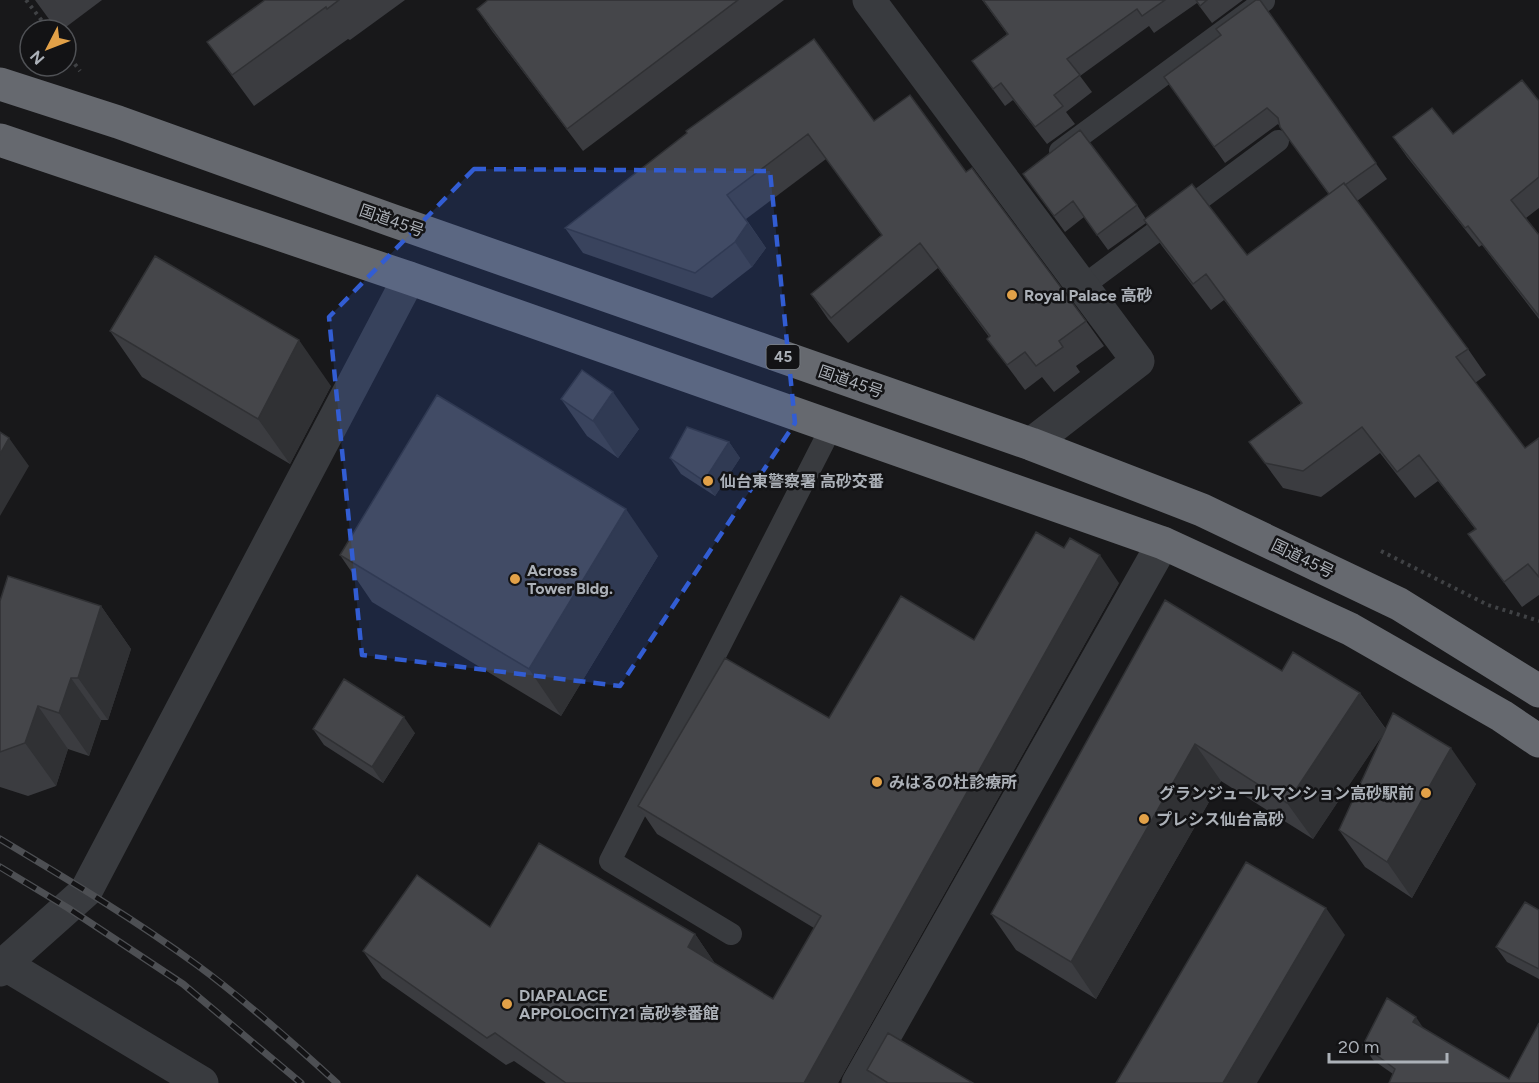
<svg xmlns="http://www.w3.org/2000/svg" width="1539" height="1083" font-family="Figtree,'Noto Sans JP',sans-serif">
  <rect width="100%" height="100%" fill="#18181a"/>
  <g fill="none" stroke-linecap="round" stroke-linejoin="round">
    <path stroke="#404245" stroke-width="4" stroke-dasharray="3 4.5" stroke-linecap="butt" d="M26 0 49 30
      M66 52 80 71
      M1381 551 1488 605 1539 621"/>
    <path stroke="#393b3f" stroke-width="22" d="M1060 151 1264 1
      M1083 286 1278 141
      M731 934 610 861 831 428"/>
    <path stroke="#393b3f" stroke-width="33" d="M869 0 1138 361 1031 444
      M4 964 202 1083
      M0 970 4 964 86 891 409 278
      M858 1083 1163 543"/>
    <path stroke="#66696f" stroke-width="33" d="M0 84 118 122 391 220 1031 444 1202 510 1399 604 1539 691
      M0 140 409 278 1163 543 1350 629 1502 716 1539 741"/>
    <g stroke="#4d4f53" stroke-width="7">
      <path id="rail" d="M0 839C67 879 134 919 197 965 246 1001 292 1042 337 1083
        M0 867 68 908 183 984 301 1083"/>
    </g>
    <use href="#rail" stroke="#131315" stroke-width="4.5" stroke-dasharray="14" stroke-linecap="butt"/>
  </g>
  <path fill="#3b3c40" d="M35 0H102L62 30H57Z
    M265 0H405L350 40 348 39 254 106 207 42Z
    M488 0H784L583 151 492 31 477 9Z
    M982 0H1243L1212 23 1197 3 1154 33 1149 26 1080 76 1092 92 1066 112 1075 124 1047 144 1013 100 1005 106 972 61 1007 34Z
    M1260 0 1387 179 1357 201 1468 349 1486 375 1475 383 1525 448 1539 438V595L1522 607 1468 534 1475 529 1438 481 1415 498 1380 453 1321 497 1283 488 1249 442 1301 403 1224 300 1211 310 1162 246 1146 223 1108 250 1084 217 1065 232 1023 174 1137 205 1146 219 1247 255 1329 195 1278 124 1225 163 1164 77 1221 35Z
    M1539 101V208L1526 218 1539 235V319L1482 245 1479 247 1407 157 1393 137 1453 134Z
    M874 121 966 172 1086 321 1104 346 1076 366 1080 372 1054 392 1042 377 1025 390 987 339 989 337 938 268 848 343 828 319 811 294 882 236 826 159 746 219 766 248 752 267 712 298 583 253 565 228 687 133Z
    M110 331 331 386 290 464 142 377Z
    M561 399 639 429 618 458 587 436Z
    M729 442 740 458 715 496 681 474 670 458Z
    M340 555 658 556 561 716 372 602Z
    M1119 583 838 1083H546L514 1061 506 1065 382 978 363 951 490 927 695 934 714 962V963L773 999 814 928 657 834 638 806 829 718 974 640Z
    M0 601 101 606 131 649 108 720H101L89 756 68 749 56 786 28 796 0 787Z
    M1282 671 1360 693 1386 729 1476 784 1412 898 1365 867 1339 830 1383 734 1313 839 1221 781 1096 999 1016 950 991 914Z
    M313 729 415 733 383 783 324 745Z
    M1539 910V979L1507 962 1496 947Z
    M1424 1028 1509 1079 1539 1083 1393 1074 1373 1060 1363 1045Z
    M867 1070 973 1083H876Z"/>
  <path fill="#303134" d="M748 223 766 248 752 267 735 242Z
    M299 340 331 386 290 464 258 419Z
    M613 392 639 429 618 458 593 421Z
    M9 438 29 466 0 516V454Z
    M729 442 740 458 715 496 704 481Z
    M626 509 658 556 561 716 529 669Z
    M1100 555 1119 583 838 1083H804Z
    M101 606 131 649 108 720 78 678Z
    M71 678 101 720 89 756 59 713Z
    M1360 693 1386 730 1313 839 1287 803Z
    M38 706 68 749 56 786 25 743Z
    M404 717 415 733 383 783 372 767Z
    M1195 744 1221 781 1096 999 1071 962Z
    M1451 748 1476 784 1412 898 1387 862Z
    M1326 908 1345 935 1257 1083H1223Z
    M695 934 714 962 707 974 688 947Z
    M1416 1017 1426 1032 1413 1022Z"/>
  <path fill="#45464a" stroke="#303134" stroke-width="1.5" d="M265 0H339L327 9 326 7 232 75 207 42Z
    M488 0H738L567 129 477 9Z
    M983 0H1165L1142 16 1137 9 1067 59 1080 75 1054 95 1063 106 1035 127 1001 83 993 89 972 61 1008 34Z
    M1196 0H1207L1200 6Z
    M1256 0H1260L1376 163 1345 185 1344 183 1329 194 1280 127 1278 118 1267 108 1214 147 1164 77 1221 35 1216 29Z
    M814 39 874 121 910 95 966 172 972 168 1086 321 1059 341 1063 347 1036 366 1025 352 1007 365 987 339 990 336 920 243 831 318 811 294 882 235 808 134 727 195 748 223 735 242 695 273 565 228 687 133 686 131Z
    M1522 80 1539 101V177L1511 200 1539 235V316L1468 226 1465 228 1393 137 1432 108 1453 134Z
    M1080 130 1137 205 1097 235 1073 201 1054 216 1023 174Z
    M1344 183 1468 349 1456 357 1525 448 1539 438V577L1528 564 1504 582 1468 534 1476 529 1419 455 1397 472 1362 427 1303 471 1265 463 1249 442 1302 403 1206 274 1193 284 1144 220 1192 184 1247 255Z
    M155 256 299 340 258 419 110 331Z
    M582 370 613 392 593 421 561 399Z
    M437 395 626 509 529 669 340 555Z
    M687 427 729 442 704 481 670 458Z
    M0 432 9 438 0 454Z
    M1036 532 1064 548 1070 538 1100 555 804 1083H566L495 1033 487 1038 363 951 417 875 490 927 539 843 695 934 688 947 773 999 821 916 638 806 725 658 829 718 901 596 974 640Z
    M8 576 101 606 78 678H71L59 713 38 706 25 743 0 752V601Z
    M1165 600 1282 671 1293 652 1360 693 1287 803 1195 744 1071 962 991 914Z
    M344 679 404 717 372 767 313 729Z
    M1393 713 1451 748 1387 862 1339 830Z
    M1246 862 1326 908 1223 1083H1116Z
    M1525 902 1539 910V969L1496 947Z
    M1387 998 1416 1017 1413 1022 1509 1079 1539 1023V1083H1389L1395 1069 1363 1045Z
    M888 1033 973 1083H888L867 1070Z"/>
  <path fill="#325dd3" fill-opacity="0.2" stroke="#325dd3" stroke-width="4.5" stroke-dasharray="12 8" stroke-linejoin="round" d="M474 169 770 171 795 423 620 686 362 655 329 317Z"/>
  <g fill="#e2a148" stroke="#131315" stroke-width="2">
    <circle cx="1012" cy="295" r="6"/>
    <circle cx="708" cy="481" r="6"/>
    <circle cx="515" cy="579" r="6"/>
    <circle cx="877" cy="782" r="6"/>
    <circle cx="1426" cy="793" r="6"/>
    <circle cx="1144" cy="819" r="6"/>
    <circle cx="507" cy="1004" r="6"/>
  </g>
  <g text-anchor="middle" stroke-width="5" stroke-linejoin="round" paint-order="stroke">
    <rect fill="#131315" stroke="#7e8287" stroke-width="1.5" x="766.5" y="345" width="33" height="24" rx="4.5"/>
    <g font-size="15" font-weight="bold" fill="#acb1b8">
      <text x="783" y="362">45</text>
    </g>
    <g font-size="16" fill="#acb1b8" stroke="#131315">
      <text transform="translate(392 220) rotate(19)" y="6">国道45号</text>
      <text transform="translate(851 381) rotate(19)" y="6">国道45号</text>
      <text transform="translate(1303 558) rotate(26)" y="6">国道45号</text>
    </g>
    <g font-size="16" font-weight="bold" fill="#acb1b8" stroke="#131315" text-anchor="start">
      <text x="1024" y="301">Royal Palace 高砂</text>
      <text x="720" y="487">仙台東警察署 高砂交番</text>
      <text x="527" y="576">Across<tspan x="527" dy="18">Tower Bldg.</tspan></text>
      <text x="889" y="788">みはるの杜診療所</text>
      <text x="1414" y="799" text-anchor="end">グランジュールマンション高砂駅前</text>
      <text x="1156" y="825">プレシス仙台高砂</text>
      <text x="519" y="1001">DIAPALACE<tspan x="519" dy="18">APPOLOCITY21 高砂参番館</tspan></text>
    </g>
  </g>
  <g transform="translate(48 48) rotate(228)"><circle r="28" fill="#131315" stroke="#505256" stroke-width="1.5"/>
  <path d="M0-4.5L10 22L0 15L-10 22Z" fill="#e2a148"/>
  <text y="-9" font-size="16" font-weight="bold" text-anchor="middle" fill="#acb1b8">N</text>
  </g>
  <path d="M1329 1053v9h118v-9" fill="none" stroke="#acb1b8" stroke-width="3"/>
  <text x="1338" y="1053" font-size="18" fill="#acb1b8" stroke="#131315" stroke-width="4.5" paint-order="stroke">20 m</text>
</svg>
